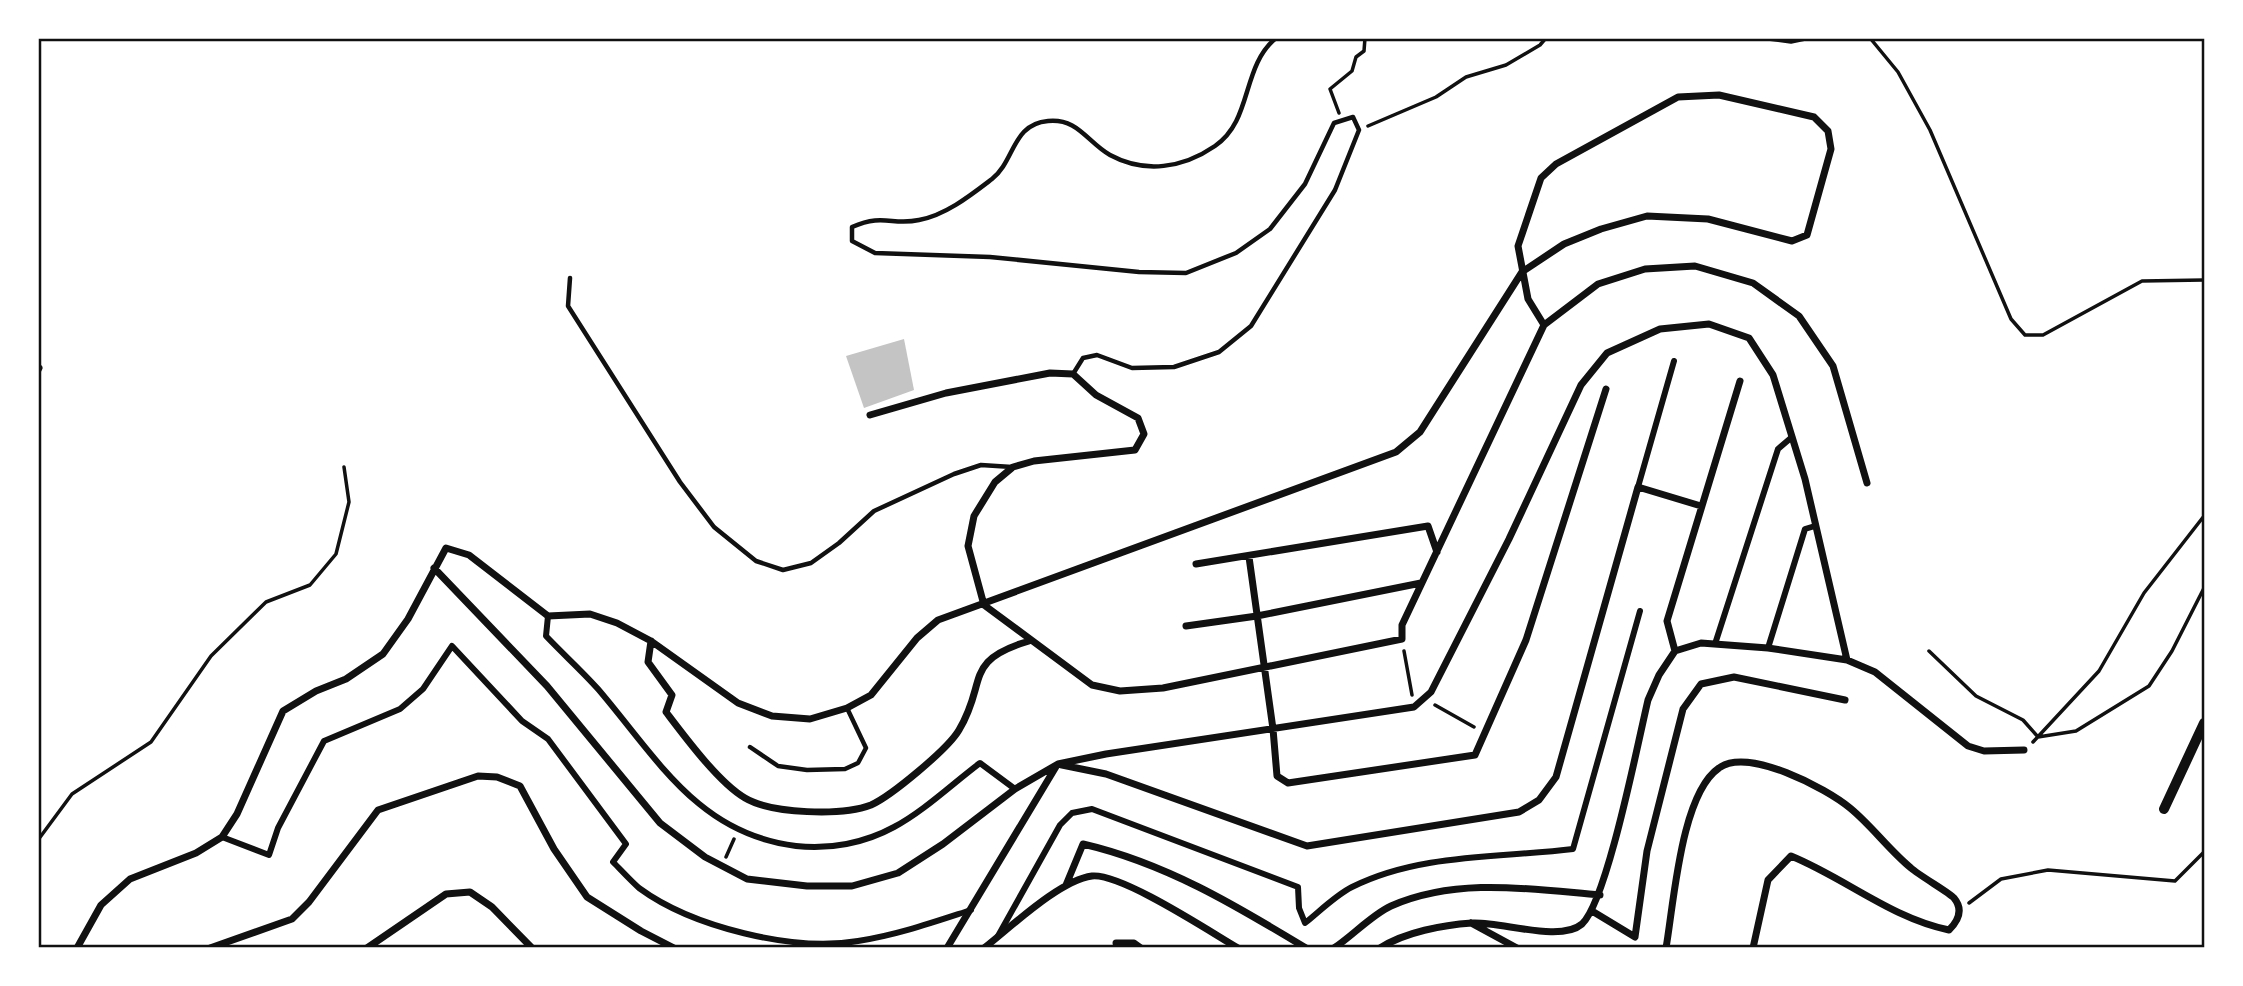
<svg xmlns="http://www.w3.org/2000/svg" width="2243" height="986" font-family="'Open Sans',sans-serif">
  <rect width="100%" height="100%" fill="#fff"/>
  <path fill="#c4c4c4" d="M904 339 914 390 864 408 846 356Z"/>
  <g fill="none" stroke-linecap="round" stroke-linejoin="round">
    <path stroke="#111" stroke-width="3.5" d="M1760 38 1791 42 1810 38
      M1870 38 1898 72 1930 130 2011 319 2025 335H2043L2142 281 2204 280
      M1339 113 1330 89 1352 71 1356 57 1364 51 1365 38
      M1368 126 1436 97 1466 77 1506 65 1540 45 1546 38
      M1404 651 1412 695
      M1929 651 1976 696 2023 720 2038 737 2076 731 2149 686 2172 651 2204 588
      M1435 705 1474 727
      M2033 742 2099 671 2144 593 2204 516
      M38 840 72 794 151 742 211 656 266 602 310 585 336 554 349 502 344 467
      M726 857 734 839
      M1969 903 2001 879 2048 870 2175 881 2204 852"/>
    <path stroke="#111" stroke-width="4.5" d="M570 278 568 306 680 482 714 527 756 561 783 570 811 563 839 543 874 511 954 474 981 465 1012 467
      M1073 374 1083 358 1097 355 1132 368 1174 367 1219 352 1251 326 1335 190 1359 130 1353 117 1334 123 1305 184 1270 229 1236 253 1186 273 1139 272 990 257 875 253 852 241V227C884 213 892 226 919 220 946 215 971 195 992 179 1015 161 1012 124 1048 121 1078 118 1087 142 1110 155 1145 174 1183 168 1215 146 1253 120 1241 67 1276 38
      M750 747 778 766 807 770 845 769 858 763 866 748 847 708"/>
    <path stroke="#111" stroke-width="6" d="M1638 487 1674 361
      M548 616 546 636C563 654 582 671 598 689 657 758 698 834 796 846 829 850 865 843 894 827 924 811 952 784 980 763L1015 789
      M1715 644 1778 449 1792 437
      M1768 648 1805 529 1815 526
      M222 837 269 855 278 828 324 741 400 709 423 689 452 646 522 721 548 739 626 844 613 862C621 870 630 880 639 888 692 927 793 952 858 941 897 935 934 922 971 910
      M998 936 1060 825 1072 813 1092 809 1298 887 1299 908 1305 923C1320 911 1336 895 1352 887 1420 853 1500 858 1573 849L1640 611"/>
    <path stroke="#111" stroke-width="7" d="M38 370 39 368
      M870 415 946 393 1050 373 1073 374 1096 395 1138 418 1144 434 1135 450 1034 461 1013 467 995 482 974 516 968 546 984 605
      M1249 557 1273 729 1277 776 1288 783 1475 755 1526 640 1606 389
      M1196 564 1428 526 1437 552
      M434 568 547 686 660 823 705 857 747 879 807 886H852L898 873 943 844 1015 789 1058 764 1106 754 1414 707 1431 692 1509 539 1581 385 1607 353 1660 329 1709 324 1749 338 1773 375 1805 479 1847 660
      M984 605 1092 685 1120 691 1163 688 1402 639V625L1544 325 1598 284 1645 269 1695 266 1753 283 1799 316 1833 366 1867 483
      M1186 626 1257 616 1421 583
      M651 641 648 662 672 695 666 712C685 737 719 783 745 798 772 814 842 816 871 805 891 796 948 749 959 730 988 682 962 661 1029 641
      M1675 651 1667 621 1740 381
      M1062 765 1106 774 1307 846 1519 812 1539 800 1556 777 1638 487 1701 506
      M1066 885 1083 844C1165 863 1235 905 1306 948
      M1592 911 1635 937 1647 851 1683 709 1701 684 1734 677 1845 700
      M1471 923 1517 948
      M1116 943H1134L1141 948
      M77 948 101 905 130 879 196 853 222 837 237 814 283 711 316 691 346 679 383 654 408 619 446 548 469 555 548 616 590 614 617 623 651 641 738 703 772 716 810 719 847 708 871 695 917 638 938 620 1396 452 1420 432 1522 272 1564 244 1601 229 1647 216 1708 219 1792 241 1807 235 1831 149 1828 131 1814 117 1719 95 1678 97 1556 164 1541 178 1518 246 1528 299 1544 325
      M210 948 292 919 309 902 378 810 478 776 497 777 520 786 554 849 587 897 641 931 674 948
      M367 948 446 894 470 892 492 907 532 948
      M947 948 1057 765
      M984 948C1011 927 1060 880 1092 876 1121 873 1209 931 1238 948
      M1334 948C1352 936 1373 914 1391 906 1457 877 1530 889 1600 895
      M1380 948C1405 932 1443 925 1472 923 1500 921 1560 943 1582 924 1607 901 1638 742 1648 700L1659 675 1675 651 1701 643 1768 648 1847 660 1875 672 1968 746 1984 751 2024 750
      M1666 948C1674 902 1681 794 1719 768 1748 747 1826 788 1850 808 1872 826 1889 850 1911 868 1920 876 1950 893 1954 898 1964 910 1958 921 1949 930 1891 918 1845 878 1791 856L1768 880 1753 948"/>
    <path stroke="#111" stroke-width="10" d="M2164 809 2204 723"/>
  </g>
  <rect width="2243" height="986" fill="none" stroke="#ffffff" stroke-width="80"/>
  <rect x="40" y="40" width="2163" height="906" fill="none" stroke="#111" stroke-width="2.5"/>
</svg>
